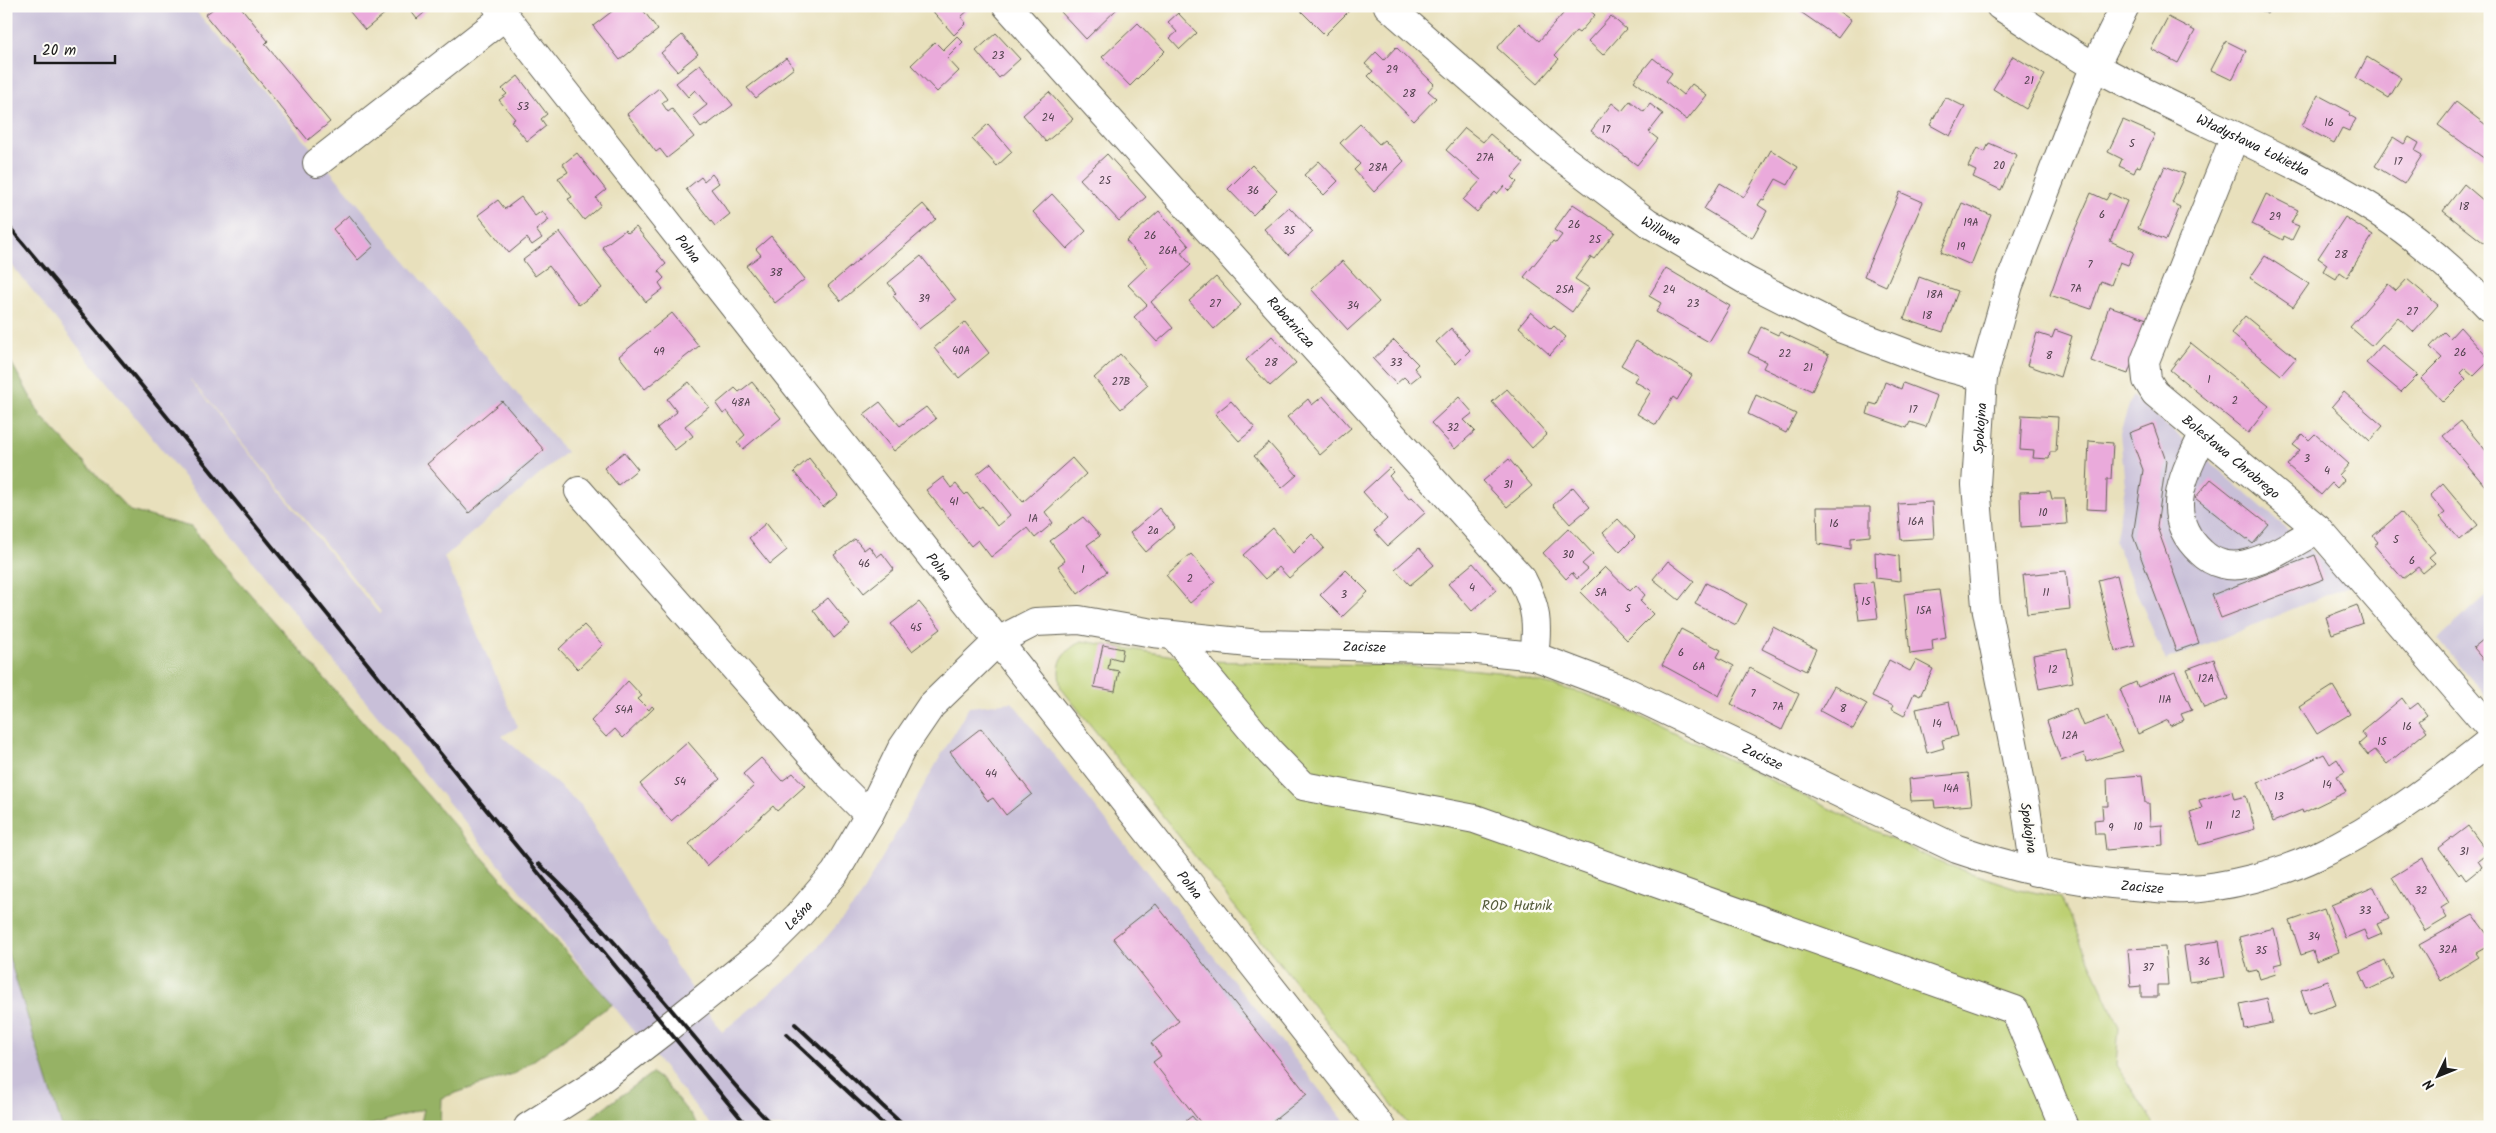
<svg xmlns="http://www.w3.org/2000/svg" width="2496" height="1133" font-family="Kalam,sans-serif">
  <rect width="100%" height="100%" fill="#fdfcf7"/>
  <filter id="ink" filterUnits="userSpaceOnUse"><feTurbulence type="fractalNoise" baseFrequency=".02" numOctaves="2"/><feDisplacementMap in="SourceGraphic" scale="10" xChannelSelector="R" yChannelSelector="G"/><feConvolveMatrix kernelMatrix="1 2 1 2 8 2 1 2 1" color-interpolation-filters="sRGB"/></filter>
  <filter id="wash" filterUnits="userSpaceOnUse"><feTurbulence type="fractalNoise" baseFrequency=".0096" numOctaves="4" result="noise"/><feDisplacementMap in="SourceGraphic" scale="20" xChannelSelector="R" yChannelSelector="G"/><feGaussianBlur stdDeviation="1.12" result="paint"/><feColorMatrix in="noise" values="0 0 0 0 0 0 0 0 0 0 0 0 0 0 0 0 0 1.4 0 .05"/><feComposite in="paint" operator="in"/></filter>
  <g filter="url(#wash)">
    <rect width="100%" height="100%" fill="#e8e0bc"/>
    <path fill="#c8bfd8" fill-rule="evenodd" d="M6 6H192L566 452 444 557 518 727 502 736 581 805 675 964 722 1032 798 970 856 903 969 707 1012 702 1349 1127H712L6 258ZM190 379 381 612 379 614 190 380Z
      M2132 396 2246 493 2351 585 2166 661 2115 542 2125 486 2120 433Z
      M2490 592V702L2438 639Z
      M6 948 62 1127H6Z"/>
    <path fill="#bdd073" stroke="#6c7648" d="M1082 641 1204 661 1445 667 1498 672 1583 693 1633 713 1941 863 2019 889 2061 898 2119 1027 2116 1065 2156 1127H1410L1061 688C1056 664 1060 653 1082 641Z"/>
    <path fill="#96b265" stroke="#596740" d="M6 353 41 416 130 511 191 527 612 1004 516 1073 441 1098 440 1127H420L424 1109 364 1127H62L6 948Z
      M652 1073 664 1082 700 1127H578Z"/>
    <g id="blocks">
      <path fill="#eaaadb" d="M217 6H240L268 41 265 44 330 122 308 140 205 15Z
        M345 6H394L365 30Z
        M407 6H432L417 19Z
        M619 6H640L658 30 620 60 593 26Z
        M928 6H973L961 17 966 23 954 35Z
        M1067 6H1120L1086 39 1061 12Z
        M1296 6H1345L1349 11 1325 35Z
        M1570 6H1585L1595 15 1579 33 1576 31 1555 55 1559 59 1537 84 1497 48 1519 23 1539 41Z
        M1792 6H1831L1851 20 1838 38Z
        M2255 6H2272L2267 14Z
        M1178 13 1197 33 1180 49 1170 38 1177 32 1168 22Z
        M1611 16 1626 29 1603 55 1588 41Z
        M2168 17 2195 31 2178 63 2151 49Z
        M1138 23 1165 51 1130 86 1102 57Z
        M996 33 1020 59 999 78 976 51Z
        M682 35 698 54 677 71 661 53Z
        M957 36 963 42 947 58 959 71 937 92 911 65 935 42 943 50Z
        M2226 41 2246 51 2232 80 2211 70Z
        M1396 47 1434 84 1428 91 1436 98 1414 121 1368 76 1373 71 1365 64 1376 52 1384 60Z
        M2013 56 2045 75 2026 109 1993 89Z
        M2367 57 2401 78 2389 98 2356 78Z
        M786 58 794 68 756 98 747 88Z
        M1653 58 1672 73 1666 81 1683 95 1692 84 1707 95 1687 120 1634 81Z
        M700 64 733 105 707 125 705 124 701 127 693 116 707 105 695 90 688 97 676 83Z
        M518 76 547 114 541 119 546 126 527 141 511 121 515 119 499 100 507 94 502 89Z
        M659 88 667 99 662 103 668 112 672 109 694 137 667 158 660 149 656 152 627 114Z
        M1049 92 1073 119 1046 142 1023 115Z
        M2318 95 2350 112 2349 115 2356 119 2349 131 2342 128 2334 143 2302 126Z
        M1945 97 1965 107 1950 136 1930 125Z
        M1630 101 1644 112 1650 104 1663 114 1649 132 1658 139 1637 165 1591 131 1612 103 1622 111Z
        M2456 102 2490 128V152L2485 159 2438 125Z
        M2123 120 2155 134 2140 167 2137 166 2134 173 2119 166 2122 159 2108 152Z
        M988 124 1012 152 997 166 972 139Z
        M1360 124 1379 144 1384 140 1404 161 1374 192 1354 170 1360 164 1340 143Z
        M1465 128 1483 142 1490 134 1524 163 1512 177 1517 182 1509 191 1504 186 1497 194 1495 192 1477 212 1463 200 1481 180 1446 150Z
        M2393 137 2404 144 2409 137 2419 143 2415 151 2422 155 2404 184 2375 166Z
        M1989 143 2017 155 2001 190 1973 177 1976 171 1968 167 1977 148 1985 152Z
        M1771 150 1798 167 1788 185 1776 179 1764 200 1762 199 1758 205 1767 211 1752 238 1704 209 1720 183 1744 197Z
        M577 153 606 190 596 198 601 205 584 220 568 199 572 197 558 178 568 172 563 164Z
        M1107 154 1146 197 1119 221 1080 179Z
        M1319 161 1338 181 1324 195 1304 175Z
        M1252 165 1277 191 1253 215 1228 189Z
        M2165 166 2185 174 2172 203 2180 207 2166 240 2138 228Z
        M712 174 719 183 711 189 730 214 715 226 686 189 701 177 704 181Z
        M2464 184 2484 201 2487 196 2490 198V235L2484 243 2443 211Z
        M1900 192 1923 202 1886 286 1864 276Z
        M2091 193 2106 200 2110 193 2127 201 2110 241 2134 252 2128 265 2120 262 2111 285 2101 281 2091 309 2050 295 2069 243Z
        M1052 194 1086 231 1067 249 1033 212Z
        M2266 194 2298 210 2291 223 2299 226 2292 240 2284 236 2283 240 2252 224Z
        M521 197 535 216 542 211 549 220 536 230 542 238 532 245 527 238 509 253 478 215 498 200 505 209Z
        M1962 203 1991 215 1971 265 1941 252Z
        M923 204 936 219 841 301 828 286Z
        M1573 204 1615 232 1594 259 1591 257 1575 279 1589 288 1572 312 1524 277 1553 241 1556 243 1562 235 1554 230Z
        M1289 207 1313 232 1288 255 1264 229Z
        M1159 211 1189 246 1181 253 1191 265 1151 302 1173 328 1157 342 1134 317 1147 305 1128 285 1148 266 1126 241Z
        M349 215 374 246 358 260 333 229Z
        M2345 217 2373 235 2347 277 2340 272 2336 279 2323 271 2327 264 2318 258Z
        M636 227 666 264 658 271 664 278 659 283 663 289 646 302 602 247 625 230 628 233Z
        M560 232 602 288 579 305 549 266 535 276 523 260Z
        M771 236 805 279 775 303 746 266 761 255 756 249Z
        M921 256 956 300 919 329 893 296 896 293 888 283Z
        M2265 256 2309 284 2293 307 2250 278Z
        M1342 261 1379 302 1348 330 1311 289Z
        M1666 268 1730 306 1709 342 1656 312 1661 303 1649 296Z
        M1216 277 1241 305 1214 329 1189 301Z
        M1919 277 1958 291 1943 332 1904 319Z
        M2407 279 2438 305 2414 332 2398 317 2372 346 2350 327 2388 284 2396 291Z
        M2109 306 2147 319 2128 374 2091 361Z
        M1531 312 1551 329 1554 326 1566 337 1550 355 1519 327Z
        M672 313 699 346 645 389 619 356Z
        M2245 316 2296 358 2281 375 2231 333Z
        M965 322 989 353 959 378 934 348Z
        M1761 327 1778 335 1780 332 1829 355 1812 391 1763 368 1766 362 1748 353Z
        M2460 327 2490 360 2474 376 2465 368 2460 373 2466 379 2443 402 2421 379 2442 358 2430 347 2444 332 2450 338Z
        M1451 328 1470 350 1456 364 1436 342Z
        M2055 330 2072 336 2060 377 2027 365 2037 333 2052 338Z
        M1272 336 1296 363 1270 386 1246 360Z
        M1394 340 1418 364 1414 368 1420 375 1410 383 1404 377 1396 384 1373 359Z
        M1636 341 1692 375 1677 400 1673 397 1656 425 1637 414 1651 391 1634 381 1638 375 1621 365Z
        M2191 343 2269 406 2248 433 2170 370Z
        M2382 345 2418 375 2401 392 2366 363Z
        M1120 354 1148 385 1121 409 1094 378Z
        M689 382 709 407 685 426 693 436 675 450 657 428 677 412 667 399Z
        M752 382 781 418 743 449 737 442 745 435 727 411 723 414 716 404 735 388 739 392Z
        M1885 382 1901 389 1903 383 1937 396 1926 427 1910 422 1907 428 1867 414 1870 403 1877 405Z
        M1507 389 1547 434 1532 448 1492 402Z
        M2344 392 2383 426 2370 441 2332 406Z
        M1756 395 1796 414 1786 433 1748 414Z
        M1323 396 1351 428 1320 455 1287 417 1308 399 1312 405Z
        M1459 397 1473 413 1464 420 1475 431 1455 449 1431 423Z
        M502 401 544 450 469 513 427 464Z
        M1231 401 1255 428 1239 441 1215 414Z
        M880 402 900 426 926 407 936 419 894 451 864 414Z
        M2022 415 2058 417 2056 452H2050L2049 459 2033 458 2034 451 2020 450Z
        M2461 421 2487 452 2490 451V492L2443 436Z
        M2153 424 2166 461 2157 527 2199 643 2176 651 2133 536 2143 470 2129 433Z
        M2303 434 2309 440 2315 434 2349 464 2339 475 2344 480 2337 488 2332 483 2321 495 2287 465 2300 450 2293 445Z
        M2089 441 2113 443 2111 479H2107L2106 510 2086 509Z
        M1269 443 1297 475 1282 488 1254 456Z
        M624 452 638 469 618 485 604 468Z
        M809 458 838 495 823 507 794 472Z
        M1072 458 1086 474 1045 512 1053 523 1035 538 1027 528 991 557 978 540 971 546 926 490 943 477 951 488 956 484 965 495 967 493 979 508 982 506 997 526 1010 515 977 474 991 463 1023 502Z
        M1509 459 1532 486 1507 507 1483 481Z
        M1389 468 1393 472 1389 476 1409 499 1412 497 1426 512 1388 546 1374 531 1387 519 1363 492Z
        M2211 479 2269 525 2253 544 2195 498Z
        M2443 483 2478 525 2460 540 2440 517 2445 513 2430 495Z
        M1573 487 1590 507 1570 524 1553 505Z
        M2050 491 2052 499H2065L2067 524 2021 527 2020 492Z
        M1932 502 1934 538 1901 540 1898 504Z
        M1817 507H1870V536L1851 538V549L1818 544Z
        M1159 508 1175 527 1146 552 1130 533Z
        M2401 512 2435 552 2429 557 2435 563 2423 573 2418 567 2403 579 2374 545 2378 542 2373 536Z
        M1083 517 1100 536 1087 545 1107 572 1078 594 1058 566 1065 561 1050 541Z
        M1618 519 1635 537 1620 552 1603 533Z
        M766 523 787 550 770 564 749 538Z
        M1273 528 1293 553 1312 534 1324 548 1289 578 1279 567 1265 579 1243 555Z
        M1569 528 1593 554 1582 564 1588 569 1577 579 1572 573 1566 579 1543 553Z
        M855 539 864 550 869 546 877 557 882 553 894 569 864 593 834 555Z
        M1419 548 1434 565 1410 585 1395 569Z
        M1875 552 1899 556 1900 581 1876 578Z
        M1191 554 1215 582 1190 603 1166 575Z
        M2315 555 2324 579 2221 618 2212 595Z
        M1668 561 1694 581 1679 600 1653 579Z
        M1473 563 1496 590 1472 611 1448 584Z
        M1605 567 1630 591 1636 585 1645 595 1640 601 1653 614 1627 640 1580 592Z
        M1346 570 1368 592 1342 617 1320 595Z
        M2066 571 2070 609 2027 614 2023 575Z
        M2117 575 2135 646 2115 651 2098 580Z
        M1873 582 1878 618 1859 620 1854 584Z
        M1706 583 1747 604 1736 625 1695 604Z
        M1939 590 1946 637 1932 640 1933 651 1910 654 1904 594Z
        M828 598 850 625 834 638 813 610Z
        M919 602 941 629 912 651 891 624Z
        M2357 605 2363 623 2332 634 2326 617Z
        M584 625 603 645 578 669 559 649Z
        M1773 627 1816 649 1806 671 1762 649Z
        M1681 629 1721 650 1717 657 1734 666 1719 696 1662 665Z
        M2490 634V660L2486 663 2473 648Z
        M1103 645 1123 649 1121 660 1110 657 1108 669 1119 671 1115 691 1094 687Z
        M2067 649 2073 682 2039 689 2033 655Z
        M2214 659 2228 699 2204 708 2187 669Z
        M1889 660 1910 671 1916 660 1933 669 1920 696 1914 693 1904 716 1891 709 1893 706 1872 696Z
        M1750 668 1799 694 1782 730 1731 704Z
        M2175 672 2192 710 2181 714 2184 720 2170 726 2168 720 2138 734 2120 689 2136 682 2138 687Z
        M628 681 642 696 638 699 649 710 652 706 654 708 623 738 615 729 606 737 591 721Z
        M1834 686 1867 704 1853 729 1820 711Z
        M2333 686 2350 714 2317 734 2300 707Z
        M2402 698 2410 709 2418 703 2427 715 2419 721 2427 731 2387 764 2375 750 2368 755 2359 744 2366 738 2361 732Z
        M1949 702 1958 736 1942 740 1944 748 1927 753 1916 709Z
        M2076 709 2083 726 2107 717 2123 751 2086 762 2084 753 2061 761 2047 721Z
        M981 728 1032 794 1006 815 993 798 988 801 950 752Z
        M688 742 720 779 671 821 640 784Z
        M2324 754 2330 764 2337 759 2345 772 2337 776 2346 792 2303 813 2302 810 2273 822 2258 782 2282 774Z
        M761 758 782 781 793 773 805 786 777 811 773 806 707 866 689 844 754 786 743 774Z
        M1968 773 1972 805 1935 808 1934 800 1911 801 1909 779Z
        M2142 775 2145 803H2149L2150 826 2162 825 2163 845 2106 850 2104 834H2095L2094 820 2103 819 2102 806H2108L2107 778Z
        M2232 791 2234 799 2246 796 2255 829 2199 845 2190 812 2202 808 2199 800Z
        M2468 826 2488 853 2478 861 2482 867 2466 880 2461 873 2459 875 2439 848Z
        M2423 858 2449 903 2441 908 2447 918 2425 931 2392 877Z
        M2374 887 2389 919 2377 924 2382 934 2368 940 2364 930 2345 938 2331 905Z
        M1156 904 1307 1094 1266 1127H1204L1153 1062 1161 1056 1151 1043 1179 1021 1113 938Z
        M2324 909 2339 952 2316 961 2313 951 2301 955 2290 921Z
        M2473 915 2490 938V945L2476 953 2479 957 2440 981 2419 945Z
        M2274 928 2282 963 2274 965 2276 974 2260 979 2257 970 2248 972 2239 937Z
        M2219 941 2225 977 2189 982 2184 946Z
        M2165 947 2168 985H2158V997H2141V986L2131 987 2128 949Z
        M2385 960 2393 978 2368 990 2360 972Z
        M2328 981 2336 1005 2309 1014 2301 990Z
        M2267 998 2272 1023 2245 1029 2240 1004Z
        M1192 1116 1201 1127H1178Z"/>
    </g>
  </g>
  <g filter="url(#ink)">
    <use href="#blocks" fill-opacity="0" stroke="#636154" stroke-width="1"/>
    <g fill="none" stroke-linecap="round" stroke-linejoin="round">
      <g stroke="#636154" stroke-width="30">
        <g id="minor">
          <path id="s1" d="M497 6 1381 1127"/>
          <path id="s2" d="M1007 6 1522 579C1537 607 1538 625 1534 656"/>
          <path id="s3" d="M1388 6 1553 151 1647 222 1747 281 1842 329 1938 365 1983 377"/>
          <path id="s4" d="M2000 6C2032 26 2063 49 2096 67 2189 118 2288 155 2378 212 2419 239 2456 272 2490 308"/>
          <path id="s5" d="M2235 136 2145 361 2147 380 2155 393 2318 529 2490 728"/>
          <path d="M317 163 505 16"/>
          <path d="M2203 435C2184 475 2161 515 2201 552 2213 564 2230 568 2246 564 2272 558 2295 542 2318 529"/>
          <path d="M579 491 829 775 869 815"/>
          <path d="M1174 636 1270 752 1303 786 1475 819 2015 1010 2064 1127"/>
          <path id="s6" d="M2035 872 2026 808 1986 606 1976 485 1983 377 2009 285 2073 120 2095 66 2125 6"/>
          <path id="s7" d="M528 1127 592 1086 661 1033 762 952 798 916 835 873 869 815 901 750 931 706 998 641 1035 622 1079 620 1153 633 1259 644 1468 649 1534 656 1621 689 1957 849C2018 870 2080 883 2145 887 2158 888 2172 890 2186 889 2225 888 2282 873 2317 856 2380 827 2436 784 2490 741"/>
        </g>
      </g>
      <use href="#minor" stroke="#fff" stroke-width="28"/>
      <path stroke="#1c1c1c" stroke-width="4" d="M6 223 133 375 461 779 748 1127
        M539 864C597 918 645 979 696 1039 721 1069 746 1100 774 1127
        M795 1024 905 1127
        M786 1034 886 1127"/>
    </g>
  </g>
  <g text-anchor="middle" stroke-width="5" stroke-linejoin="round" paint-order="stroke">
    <g font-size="11" fill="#50404c">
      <text x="998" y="59">23</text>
      <text x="1392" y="73">29</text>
      <text x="2029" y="84">21</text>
      <text x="1409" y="97">28</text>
      <text x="523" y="110">53</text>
      <text x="1048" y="121">24</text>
      <text x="2329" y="126">16</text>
      <text x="1606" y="133">17</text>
      <text x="2132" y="147">5</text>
      <text x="1485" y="161">27A</text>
      <text x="2398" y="165">17</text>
      <text x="1999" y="169">20</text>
      <text x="1378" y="171">28A</text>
      <text x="1105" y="184">25</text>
      <text x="1253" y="194">36</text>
      <text x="2464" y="210">18</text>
      <text x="2102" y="218">6</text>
      <text x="2275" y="220">29</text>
      <text x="1971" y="226">19A</text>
      <text x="1574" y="228">26</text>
      <text x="1289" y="234">35</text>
      <text x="1150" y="239">26</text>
      <text x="1595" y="243">25</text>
      <text x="1961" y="250">19</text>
      <text x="1168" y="254">26A</text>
      <text x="2341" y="258">28</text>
      <text x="2090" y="268">7</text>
      <text x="776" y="276">38</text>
      <text x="2076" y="292">7A</text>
      <text x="1565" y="293">25A</text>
      <text x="1669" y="293">24</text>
      <text x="1935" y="298">18A</text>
      <text x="924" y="302">39</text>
      <text x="1215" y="307">27</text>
      <text x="1693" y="307">23</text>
      <text x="1353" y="309">34</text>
      <text x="2412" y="315">27</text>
      <text x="1927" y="319">18</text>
      <text x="961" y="354">40A</text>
      <text x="659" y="355">49</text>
      <text x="2460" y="356">26</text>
      <text x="1785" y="357">22</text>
      <text x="2049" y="359">8</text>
      <text x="1271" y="366">28</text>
      <text x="1396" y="366">33</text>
      <text x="1808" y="371">21</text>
      <text x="2209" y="383">1</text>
      <text x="1121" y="385">27B</text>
      <text x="2235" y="404">2</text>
      <text x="741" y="406">48A</text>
      <text x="1913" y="413">17</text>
      <text x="1453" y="431">32</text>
      <text x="2307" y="462">3</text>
      <text x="2327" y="474">4</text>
      <text x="1508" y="488">31</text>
      <text x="954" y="505">41</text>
      <text x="2043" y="516">10</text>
      <text x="1033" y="522">1A</text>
      <text x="1916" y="525">16A</text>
      <text x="1834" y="527">16</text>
      <text x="1153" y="534">2a</text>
      <text x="2396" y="543">5</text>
      <text x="1568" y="558">30</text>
      <text x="2412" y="564">6</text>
      <text x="864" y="567">46</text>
      <text x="1083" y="573">1</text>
      <text x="1190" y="582">2</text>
      <text x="1472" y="591">4</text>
      <text x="1601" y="596">5A</text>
      <text x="2046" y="596">11</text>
      <text x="1344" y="598">3</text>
      <text x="1866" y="605">15</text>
      <text x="1628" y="612">5</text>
      <text x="1924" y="614">15A</text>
      <text x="916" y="631">45</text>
      <text x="1681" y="656">6</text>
      <text x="1699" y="670">6A</text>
      <text x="2053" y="673">12</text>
      <text x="2206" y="682">12A</text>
      <text x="1753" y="697">7</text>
      <text x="2165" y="703">11A</text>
      <text x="1778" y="710">7A</text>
      <text x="1843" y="712">8</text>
      <text x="624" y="713">54A</text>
      <text x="1937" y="727">14</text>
      <text x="2407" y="730">16</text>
      <text x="2070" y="739">12A</text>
      <text x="2382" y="745">15</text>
      <text x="991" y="777">44</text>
      <text x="680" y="785">54</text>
      <text x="2327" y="788">14</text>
      <text x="1951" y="792">14A</text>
      <text x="2279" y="800">13</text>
      <text x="2236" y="818">12</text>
      <text x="2209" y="829">11</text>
      <text x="2138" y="830">10</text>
      <text x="2111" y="831">9</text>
      <text x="2464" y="855">31</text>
      <text x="2421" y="894">32</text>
      <text x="2365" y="914">33</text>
      <text x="2314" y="940">34</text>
      <text x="2448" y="953">32A</text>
      <text x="2261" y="954">35</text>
      <text x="2204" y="965">36</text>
      <text x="2148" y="971">37</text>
    </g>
    <g font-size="14" fill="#1c1c1c" stroke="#fdfcf7">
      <text dy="5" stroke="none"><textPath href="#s4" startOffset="289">Władysława Łokietka</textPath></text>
      <text dy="5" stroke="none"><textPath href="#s3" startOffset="354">Willowa</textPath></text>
      <text dy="5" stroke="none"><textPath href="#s1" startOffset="309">Polna</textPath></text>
      <text dy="5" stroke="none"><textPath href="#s2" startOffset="425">Robotnicza</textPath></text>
      <text dy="5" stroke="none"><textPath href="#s6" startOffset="449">Spokojna</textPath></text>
      <text dy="5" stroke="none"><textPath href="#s5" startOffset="376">Bolesława Chrobrego</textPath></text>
      <text dy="5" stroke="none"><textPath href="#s1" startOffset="714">Polna</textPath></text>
      <text dy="5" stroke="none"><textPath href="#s7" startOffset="1059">Zacisze</textPath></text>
      <text dy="5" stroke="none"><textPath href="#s7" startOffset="1479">Zacisze</textPath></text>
      <text transform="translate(2029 828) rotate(82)" y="5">Spokojna</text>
      <text dy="5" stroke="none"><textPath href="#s1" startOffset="1119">Polna</textPath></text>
      <text dy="5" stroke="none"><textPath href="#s7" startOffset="1884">Zacisze</textPath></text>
      <text dy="5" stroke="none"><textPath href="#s7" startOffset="344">Leśna</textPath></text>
    </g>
    <g font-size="14" fill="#545b3a" stroke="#fdfcf7">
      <text x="1517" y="910">ROD Hutnik</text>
    </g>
  </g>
  <rect width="2496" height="1133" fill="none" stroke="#fdfcf7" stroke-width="25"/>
  <g transform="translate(2438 1076) rotate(227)" stroke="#fdfcf7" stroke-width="4" paint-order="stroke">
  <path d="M0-4L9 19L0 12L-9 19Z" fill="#1c1c1c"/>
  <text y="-8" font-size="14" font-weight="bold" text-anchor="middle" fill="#1c1c1c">N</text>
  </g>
  <path d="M35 55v8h80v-8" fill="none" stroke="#1c1c1c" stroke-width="2.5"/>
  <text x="42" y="55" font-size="15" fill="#1c1c1c" stroke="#fdfcf7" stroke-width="4" paint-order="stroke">20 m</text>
</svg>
